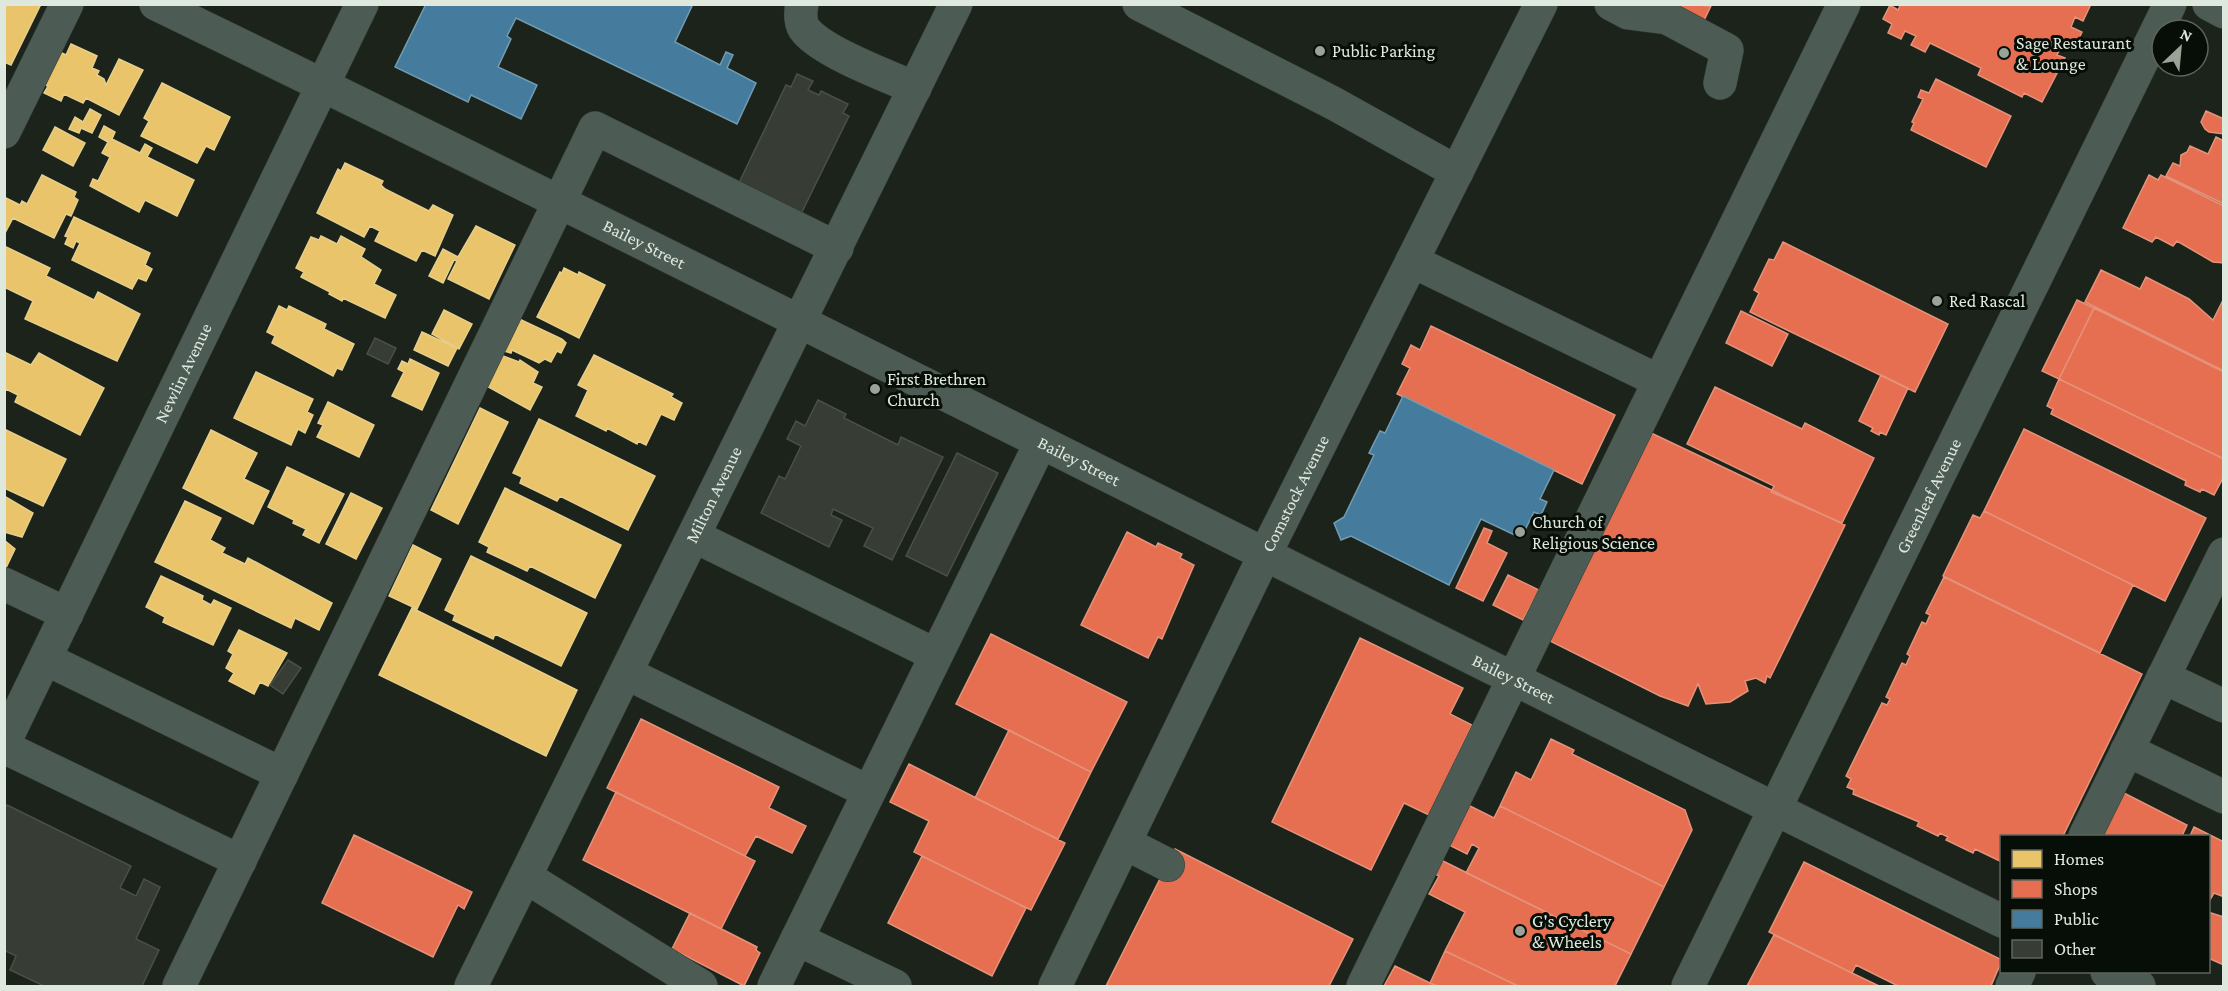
<svg xmlns="http://www.w3.org/2000/svg" width="2228" height="991" font-family="'Crimson Pro',serif">
  <rect width="100%" height="100%" fill="#1b231a"/>
  <path fill="#e9c46a" stroke="#e6cf8c" stroke-width="1.5" d="M4 4H41L11 65 4 62Z
    M71 44 97 56 92 68 99 71 97 75 104 79 106 85 119 59 143 70 119 115 86 98 83 103 64 94 61 101 44 93 48 86 42 84 58 51 66 55Z
    M162 83 230 117 214 150 206 146 197 163 141 136 149 121 144 118Z
    M90 109 101 115 92 133 81 128 79 133 69 129 75 117 83 122Z
    M104 126 115 132 112 139 140 153 145 144 152 148 147 157 194 180 177 216 145 200 139 212 90 186 93 179 98 181 110 157 102 153 108 142 99 137Z
    M55 127 85 143 73 166 43 150Z
    M345 163 383 181 381 185 385 189 429 211 433 205 453 215 435 256 422 250 416 261 375 241 380 231 370 226 364 237 317 213 338 169 341 171Z
    M42 175 76 192 74 197 78 200 71 216 66 214 54 238 13 218 4 235V197L20 205 22 201 27 204Z
    M74 217 150 253 145 265 152 269 146 281 138 278 132 289 72 260 80 243 76 241 73 248 65 244 68 237 65 236Z
    M476 226 515 245 489 299 448 279 457 261 454 260 443 283 429 276 443 249 458 257Z
    M321 236 337 244 341 236 365 249 361 257 381 270 374 284 396 295 385 318 343 298 342 301 329 294 330 292 301 277 304 272 296 268 311 237 319 240Z
    M4 246 50 268 46 276 94 300 98 292 140 314 117 361 25 319 33 301 4 287Z
    M564 268 578 275 579 272 605 285 579 338 537 317 560 272 562 273Z
    M279 306 287 310 289 306 326 324 324 329 354 344 342 370 337 368 333 376 272 343 275 336 267 332Z
    M444 310 472 324 459 349 432 334Z
    M515 317 562 339 566 343 561 353 557 351 551 362 545 359 539 363 512 350 511 353 504 351Z
    M422 332 457 348 448 366 414 350Z
    M4 352 31 365 39 353 104 388 80 435 15 402 18 395 6 389 4 392Z
    M498 354 519 362 520 360 538 372 533 383 542 387 530 410 483 384Z
    M594 355 673 394 671 397 682 403 674 420 661 414 646 445 638 441 637 444 607 428 606 431 576 416 588 390 578 385Z
    M410 359 439 373 422 410 392 396 404 372 398 369 402 361 408 364Z
    M256 372 313 399 307 412 313 415 305 433 298 429 291 445 234 418Z
    M328 402 374 425 359 457 317 437 323 425 318 423Z
    M480 408 508 422 458 524 431 510Z
    M539 419 655 476 628 530 560 496 557 501 520 483 522 477 513 473Z
    M4 429 66 459 43 506 4 488Z
    M211 430 257 453 244 479 269 491 253 524 183 488Z
    M287 467 344 494 319 543 303 535 306 529 293 523 294 520 268 507Z
    M505 488 621 545 595 598 530 566 527 571 487 552 489 547 479 542Z
    M351 493 382 508 356 559 326 544Z
    M4 496 33 513 22 537 4 532Z
    M185 501 221 518 210 540 225 548 222 553 245 564 248 558 332 603 319 630 295 618 291 628 155 562Z
    M4 540 15 549 4 572Z
    M413 545 441 559 417 609 389 596Z
    M471 556 587 613 561 666 495 634 493 639 453 620 455 615 445 610Z
    M161 576 203 596 202 600 211 605 214 600 231 608 213 645 163 622 165 617 146 607Z
    M412 608 577 690 546 756 379 675Z
    M239 630 287 653 268 686 260 682 254 694 229 681 234 673 226 668 233 654 228 651Z"/>
  <path fill="#e76f51" stroke="#e4937b" stroke-width="1.5" d="M1681 4 1711 6 1692 45 1667 33Z
    M1901 4H2091L2083 21 2075 17 2071 27 2082 32 2076 45 2065 39 2057 55 2065 58 2042 102 2024 93 2022 97 1978 75 1981 68 1930 43 1925 52 1911 45 1916 36 1905 31 1901 39 1888 33 1892 24 1883 19 1890 5 1898 10Z
    M1936 79 2011 116 1986 167 1911 130 1914 123 1912 122 1923 99 1918 97 1921 90 1929 93Z
    M2206 111 2224 119V134L2209 132 2205 129 2201 122Z
    M2216 137 2224 141V204L2166 176 2173 163 2180 166 2181 155 2187 152 2190 146 2208 154Z
    M2149 175 2158 180 2161 175 2224 206V263L2213 262 2177 241 2173 246 2156 237 2152 242 2123 228Z
    M1783 242 1948 324 1915 392 1750 312 1759 293 1754 290 1769 259 1774 260Z
    M2101 270 2140 289 2146 277 2189 299 2213 320 2224 298V371L2085 302Z
    M2077 300 2094 308 2059 379 2042 371Z
    M2094 308 2224 372V459L2059 379Z
    M1741 311 1788 334 1772 366 1726 343Z
    M1431 326 1615 415 1582 484 1397 394 1410 368 1402 364 1411 345 1420 350Z
    M1881 375 1908 388 1886 435 1880 432 1879 435 1871 431 1873 428 1859 421Z
    M2059 379 2224 459V476L2214 495 2202 489 2200 492 2185 485 2186 481 2051 414 2053 409 2047 406Z
    M1715 387 1802 429 1805 423 1874 458 1842 523 1771 492 1774 486 1687 444Z
    M2024 429 2206 518 2165 601 1984 511Z
    M1649 432 1845 525 1770 678 1767 676 1765 683 1756 678 1745 681 1748 691 1730 702 1706 704 1698 684 1688 706 1660 696 1548 640Z
    M1984 511 2133 585 2100 653 1943 576 1973 515 1980 518Z
    M1484 528 1492 531 1487 543 1507 553 1483 601 1456 588Z
    M1127 532 1156 547 1158 543 1182 554 1180 558 1194 565 1162 639 1158 637 1148 658 1081 625Z
    M1508 575 1539 590 1523 620 1493 605Z
    M1944 577 2142 674 2063 836H2002V862L1975 849 1973 853 1946 840 1948 837 1940 833 1938 836 1917 826 1919 822 1853 794 1854 790 1847 787 1851 779 1846 776 1882 703 1887 705 1890 699 1886 697 1902 663 1906 665 1910 656 1907 654 1922 622 1926 624 1930 615 1926 613Z
    M991 634 1127 702 1091 772 956 704Z
    M1360 638 1463 688 1450 714 1472 725 1429 815 1404 803 1371 870 1272 822Z
    M641 719 779 787 769 808 806 826 792 853 756 836 745 856 607 788Z
    M1009 730 1091 772 1058 839 975 798Z
    M1551 739 1574 750 1572 754 1685 810 1692 830 1664 887 1500 806 1516 772 1531 780Z
    M909 764 1065 843 1031 910 914 852 929 821 890 802Z
    M2120 791 2187 825 2182 836H2101Z
    M616 792 755 861 721 929 583 860Z
    M1466 804 1494 818 1500 806 1664 887 1631 954 1466 873 1479 848 1472 844 1467 854 1447 844Z
    M2194 827 2224 842V897L2214 893 2208 903V836H2190Z
    M354 835 472 892 464 909 458 905 433 957 322 903Z
    M1175 849 1353 939 1329 986H1106Z
    M922 856 1026 908 992 976 888 923Z
    M1439 859 1631 954 1615 986H1518L1445 951 1465 912 1429 894 1439 876 1433 873Z
    M1804 862 2002 960 1991 986H1898L1856 965 1852 973 1769 932Z
    M2208 912 2224 917V965L2208 958Z
    M690 913 757 947 756 950 760 953 744 986 672 949Z
    M1774 935 1852 973 1879 986H1747Z
    M1445 951 1518 986H1437L1430 983Z
    M1395 966 1430 983 1437 986H1384Z"/>
  <path fill="#457b9d" stroke="#739cb0" stroke-width="1.5" d="M426 4H693L675 42 720 65 726 52 733 55 727 68 756 83 737 124 516 18 507 36 511 39 498 67 537 85 521 119 471 95 468 102 395 67Z
    M1403 396 1554 470 1540 499 1547 502 1541 515 1534 512 1521 538 1481 519 1449 585 1351 536 1341 540 1334 523 1344 517 1374 455 1369 453 1380 431 1385 433Z"/>
  <path fill="#373d34" stroke="#4a5046" stroke-width="1.5" d="M797 74 813 81 808 90 819 95 821 91 848 104 843 113 849 116 799 218 737 187 786 85 791 87Z
    M375 338 396 348 388 364 367 354Z
    M818 400 846 414 844 418 898 445 901 437 943 457 892 560 864 546 873 528 833 509 831 515 842 520 829 547 761 513 779 476 785 479 801 446 787 439 796 421 805 426Z
    M957 453 998 473 947 576 906 556Z
    M288 660 301 668 283 694 270 685Z
    M7 805 131 866 120 888 136 896 144 879 160 887 136 939 159 950 142 986H44L10 970 16 956 4 950V809Z"/>
  <g fill="none" stroke-linecap="round" stroke-linejoin="round">
    <g stroke="#373e36" stroke-width="34">
      <g id="minor">
        <path id="s1" d="M156 4C774 304 1385 618 2002 921"/>
        <path d="M802 4C800 13 800 25 806 31 825 53 887 76 915 88"/>
        <path d="M1139 4 1333 103 1457 172"/>
        <path d="M1611 4 1628 13 1667 18 1727 50 1720 83"/>
        <path d="M2209 4 2224 12"/>
        <path d="M4 132 67 4"/>
        <path d="M1412 261 1659 381"/>
        <path d="M694 536 936 655"/>
        <path d="M4 584 67 614"/>
        <path d="M46 659 282 774"/>
        <path d="M626 673 869 792"/>
        <path d="M2163 677 2224 706"/>
        <path id="s2" d="M4 743 362 4"/>
        <path d="M4 747 240 861"/>
        <path d="M2127 750 2224 797"/>
        <path d="M2085 836 2224 554"/>
        <path d="M1125 843 1168 865"/>
        <path d="M526 877 701 986"/>
        <path d="M797 939 895 986"/>
        <path d="M2107 972 2139 986"/>
        <path d="M179 986 595 128 837 248"/>
        <path id="s3" d="M471 986 956 4"/>
        <path d="M774 986 1040 444"/>
        <path id="s4" d="M1055 986 1265 554 1541 4"/>
        <path d="M1363 986 1844 4"/>
        <path id="s5" d="M1688 986 2170 4"/>
        <path d="M2012 986 2019 972"/>
      </g>
    </g>
    <use href="#minor" stroke="#4c5b54" stroke-width="33"/>
  </g>
  <g fill="#9aa398" stroke="#070e07" stroke-width="2">
    <circle cx="1320" cy="51" r="6"/>
    <circle cx="2004" cy="53" r="6"/>
    <circle cx="1937" cy="301" r="6"/>
    <circle cx="875" cy="389" r="6"/>
    <circle cx="1520" cy="532" r="6"/>
    <circle cx="1520" cy="931" r="6"/>
  </g>
  <g text-anchor="middle" stroke-width="6" stroke-linejoin="round" paint-order="stroke">
    <g font-size="18" fill="#dee8dc" stroke="#070e07" text-anchor="start">
      <text x="2016" y="49">Sage Restaurant<tspan x="2016" dy="21">&amp; Lounge</tspan></text>
      <text x="1332" y="57">Public Parking</text>
      <text x="1949" y="307">Red Rascal</text>
      <text x="887" y="385">First Brethren<tspan x="887" dy="21">Church</tspan></text>
      <text x="1532" y="528">Church of<tspan x="1532" dy="21">Religious Science</tspan></text>
      <text x="1532" y="927">G's Cyclery<tspan x="1532" dy="21">&amp; Wheels</tspan></text>
    </g>
    <g font-size="18" fill="#dee8dc" stroke="#070e07">
      <text dy="6" stroke="none"><textPath href="#s1" startOffset="544">Bailey Street</textPath></text>
      <text dy="6" stroke="none"><textPath href="#s2" startOffset="411">Newlin Avenue</textPath></text>
      <text dy="6" stroke="none"><textPath href="#s1" startOffset="1030">Bailey Street</textPath></text>
      <text dy="6" stroke="none"><textPath href="#s4" startOffset="548">Comstock Avenue</textPath></text>
      <text dy="6" stroke="none"><textPath href="#s3" startOffset="548">Milton Avenue</textPath></text>
      <text dy="6" stroke="none"><textPath href="#s5" startOffset="546">Greenleaf Avenue</textPath></text>
      <text dy="6" stroke="none"><textPath href="#s1" startOffset="1516">Bailey Street</textPath></text>
    </g>
  </g>
  <rect width="2228" height="991" fill="none" stroke="#dee8dc" stroke-width="12"/>
  <rect x="2000" y="835" width="210" height="138" fill="#070e07" stroke="#5d655c" stroke-width="1.5"/>
  <rect x="2012" y="850" width="30" height="18" fill="#e9c46a" stroke="#5d655c" stroke-width="1.5"/>
  <text x="2054" y="865" font-size="18" fill="#dee8dc">Homes</text>
  <rect x="2012" y="880" width="30" height="18" fill="#e76f51" stroke="#5d655c" stroke-width="1.5"/>
  <text x="2054" y="895" font-size="18" fill="#dee8dc">Shops</text>
  <rect x="2012" y="910" width="30" height="18" fill="#457b9d" stroke="#5d655c" stroke-width="1.5"/>
  <text x="2054" y="925" font-size="18" fill="#dee8dc">Public</text>
  <rect x="2012" y="940" width="30" height="18" fill="#373d34" stroke="#5d655c" stroke-width="1.5"/>
  <text x="2054" y="955" font-size="18" fill="#dee8dc">Other</text>
  <g transform="translate(2180 48) rotate(26)"><circle r="28" fill="#070e07" stroke="#5d655c" stroke-width="1.5"/>
  <path d="M0-4.5L10 22L0 15L-10 22Z" fill="#9aa398"/>
  <text y="-9" font-size="16" font-weight="bold" text-anchor="middle" fill="#dee8dc">N</text>
  </g>
</svg>
